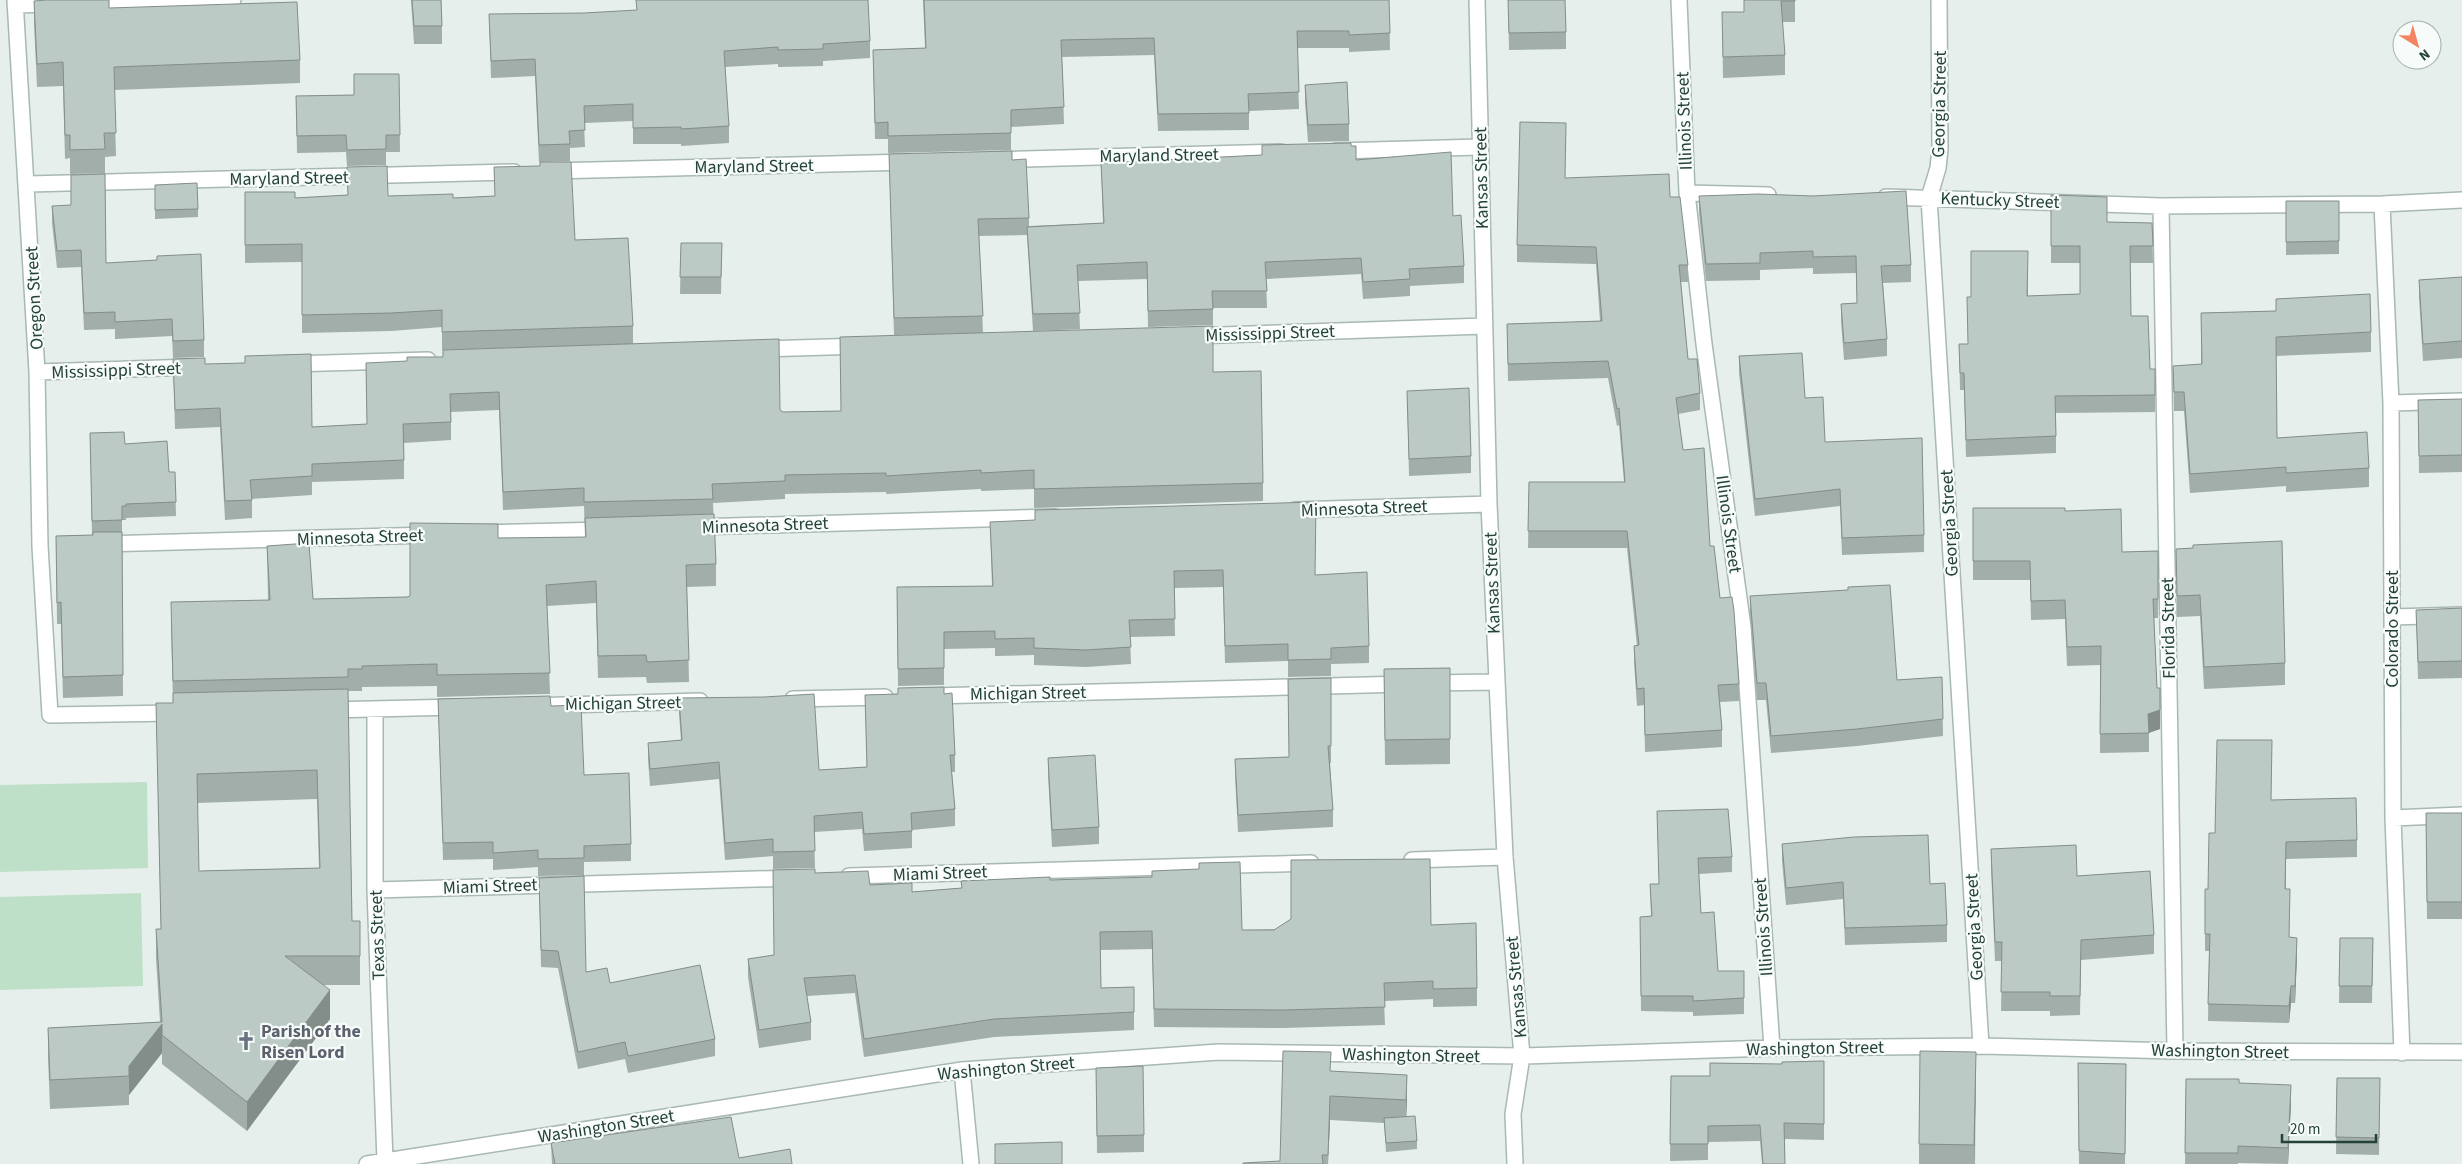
<svg xmlns="http://www.w3.org/2000/svg" width="2462" height="1164" font-family="'Source Sans 3',sans-serif">
  <rect width="100%" height="100%" fill="#e6efeb"/>
  <path fill="#bfe0c8" d="M147 782 148 868 0 872V785Z
    M141 893 143 986 0 990V897Z"/>
  <g fill="none" stroke-linecap="round" stroke-linejoin="round">
    <g stroke="#a8b8b2" stroke-width="18">
      <path id="minor" d="M15 0 37 372 40 546 50 715 175 713
        M1477 0 1489 504 1505 857 1522 1056 1513 1114 1515 1164
        M1679 0 1687 193 1704 344 1743 627 1772 1048
        M1939 0 1940 149 1938 168 1929 198 1981 1046
        M89 3 233 0
        M15 5 54 4
        M1336 151 1480 147
        M992 160 1281 152
        M552 171 909 162
        M28 184 514 172
        M1687 193 1768 195
        M1886 197 2161 206 2382 204 2462 200
        M2382 204 2391 403 2393 818 2402 1053
        M2161 206 2175 1051
        M1193 336 1484 326
        M759 349 861 346
        M291 364 428 360
        M37 372 193 367
        M2391 403 2462 401
        M1295 510 1489 504
        M696 527 1055 517
        M478 533 605 530
        M103 544 430 535
        M2392 617 2462 615
        M1430 683 1496 682
        M933 696 1405 684
        M793 699 885 697
        M531 706 700 701
        M375 709V890L385 1161
        M328 710 458 707
        M2393 818 2462 815
        M1412 860 1505 857
        M849 876 1311 863
        M375 890 794 878
        M962 1070 971 1164
        M367 1164 962 1070 1219 1052 1522 1056 1772 1048 1981 1046 2175 1051 2462 1052"/>
    </g>
    <use href="#minor" stroke="#fff" stroke-width="15"/>
  </g>
  <path fill="#a1aea9" fill-rule="evenodd" d="M411 0H441L442 26V44H414Z
    M923 0H1389L1390 50 1349 52V48H1297L1299 109 1249 111V130L1158 131 1154 55 1062 57 1064 124 1011 127V150L888 153V139H875L873 50 925 48Z
    M1508 0 1566 32V49L1509 50Z
    M1744 0H1795V22H1782L1785 55V75L1723 78 1722 12H1744Z
    M34 1 109 8 300 60V83L114 90 116 156 105 157V173L70 174V158L65 159 63 86 37 87 34 24Z
    M489 14 870 41V58L823 61V66L778 67V64L725 67 729 126V143L681 146V144H633V121L584 123 585 147 570 148V161L539 162 535 76 491 78Z
    M399 74 400 152H386V165L347 166 346 152 297 153 296 96 354 95Z
    M1305 85 1349 124V141L1308 142 1305 102Z
    M1351 146 1356 160 1453 216 1464 266V283L1410 286V296L1363 299 1361 274 1266 279 1267 308H1213V325L1148 327 1147 279 1078 281 1080 329 1033 331 1027 235 979 236 983 333 894 335 889 154 1012 160 1029 218V226L1103 223 1101 163 1262 155Z
    M347 167 388 196 453 198 495 196 494 167 575 240 633 326V344L442 350V327L391 331 302 333V262L245 263V192L295 198 348 195Z
    M1566 178 1670 197 1688 265V282H1681L1688 359 1700 393V410L1678 414 1683 450 1710 546 1720 598 1739 684V701L1720 702 1722 730V747L1645 752 1644 705 1637 706 1634 663V646H1637L1627 548H1528L1529 482H1624L1619 425 1617 426 1608 378 1508 381 1507 324 1600 321 1596 264 1517 262V245Z
    M155 185 198 209V217L155 219Z
    M2051 195 2107 222 2152 223 2153 263H2130L2131 316 2150 369H2155V412L2056 413V453L1966 457 1964 390H1960L1959 344H1968L1971 297 2028 268V296L2080 294V263H2051Z
    M1699 196 1911 265V282L1883 283 1887 339V356L1844 360 1841 321V304L1857 303 1856 273 1813 274V268L1760 270V280L1706 281 1699 213Z
    M2286 201H2339V254L2286 255Z
    M52 206 106 263 204 340V357L173 358 172 336 115 339V329L84 330 81 267 57 268 52 223Z
    M681 243H722L721 294H680Z
    M2462 277V358L2423 361 2419 297V280Z
    M2276 299 2371 332V352L2276 356 2277 438 2369 468V487L2286 492V486L2190 493 2184 411H2174L2173 366 2201 364V313L2276 311Z
    M840 337 1213 372 1263 483V501L1034 508V489L981 491V489L886 494V492L785 494V499L713 503 716 564V586L687 587 689 682 647 683 646 677 598 678 596 603 547 606 550 694 437 697V686L362 687V691H348L352 921H360V985H323L330 1019 247 1131 162 1064V1053L129 1095V1105L50 1109 48 1057V1028L160 1022 156 958V929H161L156 703H173L171 623 268 600 267 546 313 599 407 597 410 596 498 538 585 537 584 506 503 510 499 410 451 412V440L404 443V479L312 482V495L252 499V518L225 520 220 427 175 429 173 359 205 364 312 427 367 424 366 363 780 410 783 412 841 411ZM317 799 319 868 199 871 197 803Z
    M1739 356 1805 398 1825 442 1924 535V552L1842 555 1840 506 1755 516 1739 373Z
    M1407 391 1471 456V473L1409 476Z
    M2462 399V472L2419 473 2418 400Z
    M90 433 125 444 169 472H175L176 516 126 518V520H122L123 696 63 698 61 624H57L56 536 92 535Z
    M1973 508 2065 511 2122 552 2158 551V618H2154L2157 688 2160 729 2149 733V752L2100 753V665L2067 666 2065 619 2031 620 2030 580H1973Z
    M990 522 1315 575 1369 646V663L1331 664V676L1288 677V661L1225 663 1223 587 1174 588 1175 636 1130 637 1131 664 1086 667 1034 665V655L995 656V648L944 649V685L898 686 897 587 992 586Z
    M2176 549 2285 663V685L2204 689 2200 616 2177 617Z
    M1750 596 1897 680 1942 677 1943 736 1857 746 1771 753 1766 700H1757L1750 613Z
    M2462 608V678L2418 679 2416 610Z
    M1450 668V764L1385 765 1384 669Z
    M1288 679 1331 746V763H1330L1333 810V827L1238 832 1235 776V759L1289 757Z
    M944 694 955 755V772H952L955 809V826L912 830V848L864 851 862 829 814 832 815 868 773 869V856L725 860 719 779 650 786 648 760V743L681 740 679 714V698L819 770 867 767 865 695Z
    M438 699 584 775 631 844V861L584 862V875L538 876V867L493 870V859L443 860Z
    M1048 758 1099 827V844L1052 847 1048 775Z
    M2271 800 2357 840V857L2286 859V889L2289 937 2297 955 2295 1003H2291L2289 1023 2208 1021 2209 951H2205V889H2208L2215 833Z
    M1657 811 1732 857V872L1699 874 1701 913 1718 971H1744V1014L1693 1016V1012L1641 1011 1640 917 1651 916 1650 884H1659Z
    M2426 813H2462V919H2427Z
    M1782 844 1930 884 1947 925V942L1845 945 1843 899 1786 905 1782 861Z
    M1991 849 2077 876 2154 935V954L2081 960 2080 1015 2050 1016V1011H2001L2002 961H1995L1991 869Z
    M815 873 870 885 912 892 961 888 1050 880 1242 930 1431 925 1477 988V1006L1433 1007V999L1384 1001 1385 1025 1283 1028 1154 1027 1152 949 1100 950 1101 988 1134 987V1030L994 1037 864 1057 855 993 807 996 811 1022V1040L759 1048 748 977V959L774 955Z
    M539 878 586 972 610 983 715 1039V1056L628 1073 625 1059 578 1069 558 968 541 967Z
    M2340 938H2373L2372 1003H2339Z
    M1824 1061V1140L1785 1139V1164H1762L1760 1141 1708 1142V1160L1670 1161 1671 1076H1710V1063L1782 1064Z
    M2078 1063 2126 1064 2125 1164H2079Z
    M1096 1068 1144 1135V1152L1097 1153Z
    M1331 1071 1407 1099 1406 1116 1417 1141V1149L1386 1152 1384 1123 1330 1120 1328 1164H1243L1280 1161Z
    M1976 1077 1975 1164H1919V1144Z
    M2337 1078H2380L2379 1155 2336 1154Z
    M2186 1079 2239 1083 2291 1102 2288 1164 2238 1163V1164H2185Z
    M551 1143 739 1158 792 1164H552Z"/>
  <path fill="#838d89" d="M2160 710V729L2148 733V714Z
    M2297 938V955L2295 1003V986Z
    M2291 986V1003L2289 1023V1006Z
    M330 990V1019L247 1131V1102Z
    M162 1024V1053L129 1095V1066Z
    M1976 1052V1077L1974 1164V1145Z
    M1407 1075V1099L1406 1124V1100Z
    M2291 1085V1102L2288 1164V1148Z
    M1330 1096V1120L1328 1164Z"/>
  <path fill="#bbcac4" stroke="#838d89" fill-rule="evenodd" d="M46 0H109V8L297 2 300 60 114 67 116 133H104L105 149 70 150V135H65L63 62 37 64 34 1Z
    M412 0H441L442 26H414Z
    M636 0H868L870 41 823 44V49L778 50V47L724 51 729 126 681 129V127L633 128V104L584 106 585 130 569 131 570 144 539 145 535 59 491 61 489 14 584 13 637 10Z
    M924 0H1389L1390 33 1349 35V31H1297L1299 92 1248 94 1249 113 1158 114 1154 38 1061 40 1064 107 1011 110V133L888 136V122L875 123 873 50 926 48Z
    M1508 0H1565L1566 32 1509 33Z
    M1744 0H1795V1H1781L1785 55 1723 57 1722 12H1744Z
    M354 74H399L400 135H386V149L347 150 346 135 297 136 296 96 354 95Z
    M1347 82 1349 124 1308 125 1305 85Z
    M1520 122 1566 123 1565 178 1669 174 1670 197H1680L1688 265H1679L1688 359H1697L1700 393 1676 398 1683 450 1704 448 1710 546H1714L1720 598 1732 597 1734 611 1739 684 1718 685 1722 730 1645 735 1644 688 1637 689 1634 646 1639 645 1627 531H1528L1529 482H1625L1619 408 1617 409 1608 361 1508 364 1507 324 1602 321 1596 247 1517 245Z
    M1351 143V146H1356V160L1451 152 1453 216 1461 215 1464 266 1409 269 1410 279 1363 282 1361 258 1265 262 1267 291H1212L1213 309 1148 311 1147 262 1077 265 1080 313 1033 314 1027 227 1104 223 1101 163 1262 155V145Z
    M1012 151V160L1026 159 1029 218 978 219 983 316 894 318 889 154Z
    M540 162H571L575 240 628 238 633 326 442 332V310L391 313 302 315V244L245 245V192H295V198L348 195 347 167 387 166 388 196 453 194V198L495 196 494 167 540 166Z
    M105 174 106 263 157 260V256L201 254 204 340 173 341 172 319 115 322V312L84 313 81 250 57 251 52 206 71 205V175Z
    M197 183 198 209 155 210V185Z
    M1906 191 1911 265 1881 266 1887 339 1844 343 1841 304 1857 303 1856 256 1813 257V251L1760 253V263L1706 264 1699 196 1758 194 1813 196Z
    M2051 195 2107 197V222L2152 223 2153 246H2130L2131 316H2148L2150 369H2155V395L2055 396 2056 436 1966 440 1964 373H1960L1959 344H1968L1967 297H1971V251H2028L2027 296 2080 294V246H2051Z
    M2286 201H2339V241L2286 242Z
    M681 243H722L721 277H680Z
    M2462 277V341L2423 344 2419 280Z
    M2370 294 2371 332 2276 337 2277 438 2367 432 2369 468 2286 473V467L2190 474 2184 392H2174L2173 366 2202 364 2201 313 2276 311V299Z
    M1213 326V372L1261 371 1263 483 1034 489V470L981 473V470L886 476V473L785 475V481L712 484 713 499 584 502V488L503 492 499 392 450 394 451 422 403 424 404 460 312 464V476L250 480 252 500 225 501 220 408 175 410 173 359 205 358V364L245 363V356L311 354 312 427 367 424 366 363 407 361V357H443V350L779 339 780 410 783 412 841 411 840 337Z
    M1802 353 1805 398 1823 397 1825 442 1922 438 1924 535 1842 538 1840 489 1755 499 1739 356Z
    M1469 388 1471 456 1409 459 1407 391Z
    M2462 399V455L2419 456 2418 400Z
    M124 432 125 444 167 441 169 472H175L176 502 126 504V506H122V520L92 521 90 433Z
    M1316 502 1315 575 1367 572 1369 646 1331 648V659L1288 660V644L1225 646 1223 570 1174 571 1175 619 1129 620 1131 647 1086 650 1034 648V638L995 639V631L944 632V668L898 669 897 587 993 586 990 522 1035 520V510Z
    M1973 508H2065V511L2121 509 2122 552 2158 551V599H2153L2157 688H2160V710L2148 714 2149 733 2100 734 2101 646 2067 647 2065 600 2031 601 2030 561H1973Z
    M714 514 716 564 686 565 689 660 647 662 646 655 598 656 596 581 546 585 550 673 437 675V664L362 666V669H348V677L173 681 171 602 270 600 267 546 309 543 313 599 407 597 410 596V523L498 524V538L586 537 585 518Z
    M93 532H122L123 675 63 677 61 602 57 603 56 536 93 535Z
    M2282 541 2285 663 2204 667 2200 595 2177 596 2176 549 2193 548V545Z
    M1890 585 1897 680 1942 677 1943 719 1857 729 1771 736 1766 683H1757L1750 596 1848 590V587Z
    M2462 608V661L2418 662 2416 610Z
    M1450 668V739L1385 740 1384 669Z
    M1331 678V746H1328L1333 810 1238 815 1235 759 1289 757 1288 679Z
    M944 687V694L952 693 955 755H950L955 809 911 813 912 831 864 834 862 812 814 816 815 851 773 852V839L725 843 719 762 650 769 648 743 682 740 679 698 764 697 814 694 819 770 867 767 865 695 898 694V688Z
    M348 689 352 921H360V956H285L330 990 247 1102 162 1035V1024L129 1066V1076L50 1080 48 1028 162 1022 156 929H161L156 703H173V693ZM317 770 320 868 199 871 197 774Z
    M550 696 551 706 581 705 584 775 629 773 631 844 584 846V858L538 859V850L493 853V842L443 843 438 699Z
    M2217 740H2272L2271 800 2356 798 2357 840 2286 842 2285 889H2290L2289 937 2297 938 2295 986H2291L2289 1006 2208 1004 2210 934H2205V889H2208L2209 833H2215Z
    M1095 755 1099 827 1052 830 1048 758Z
    M1728 809 1732 857 1698 858 1701 913 1714 912 1718 971H1744V998L1693 1001V996H1641L1640 917 1652 916 1650 884H1659L1657 811Z
    M2426 813H2462V902H2427Z
    M1928 835 1930 884 1945 883 1947 925 1845 928 1843 882 1786 888 1782 844 1854 837Z
    M2076 845 2077 876 2150 871 2154 935 2081 940 2080 996H2050V992H2001L2002 942H1995L1991 849Z
    M1430 859 1431 925 1476 923 1477 988 1433 989V981L1384 983 1385 1007 1283 1010 1154 1009 1152 931 1100 932 1101 988 1134 987V1012L994 1019 864 1039 855 975 804 978 811 1022 759 1030 748 959 774 955 773 870 815 869V873L868 871 870 885 912 883V892L962 888 961 881 1050 877V880L1152 877V871L1199 869V863L1240 862 1242 930H1274L1291 919V860Z
    M584 876 586 972 607 968 610 983 700 965 715 1039 628 1056 625 1042 578 1052 558 951 541 950 539 878Z
    M2340 938H2373L2372 986H2339Z
    M1283 1051 1331 1052 1330 1071 1407 1075 1406 1100 1330 1096 1328 1155H1322L1323 1164H1243V1163L1280 1161Z
    M1920 1051 1976 1052 1974 1145 1919 1144Z
    M1824 1061V1124L1784 1123 1785 1164H1763L1760 1125 1708 1126V1144H1670L1671 1076H1710V1063L1782 1064V1062Z
    M2078 1063 2126 1064 2125 1154 2079 1151Z
    M1143 1066 1144 1135 1097 1136 1096 1068Z
    M2337 1078H2380L2379 1138 2336 1137Z
    M2186 1079H2239V1083L2291 1085 2288 1148 2238 1146V1153H2185Z
    M1415 1116 1417 1141 1386 1143 1384 1118Z
    M731 1117 739 1158 790 1149 792 1164H555L551 1143Z
    M1062 1142V1164H995V1144Z"/>
  <defs>
    <g id="church-bare" transform="scale(1.5)"><path d="M-1.2-6h2.4v3.5h3.3v2.4h-3.3V6h-2.4V-.1h-3.3v-2.4h3.3Z" fill="#6b7280" stroke="#f7fbf9" stroke-width="2.5" paint-order="stroke"/></g>
  </defs>
  <g fill-rule="evenodd">
    <use href="#church-bare" x="246" y="1041"/>
  </g>
  <g text-anchor="middle" stroke-width="4.5" stroke-linejoin="round" paint-order="stroke">
    <g font-size="18" fill="#24423a" stroke="#f7fbf9">
      <text transform="translate(1939 104) rotate(-89)" y="6">Georgia Street</text>
      <text transform="translate(1684 121) rotate(-92)" y="6">Illinois Street</text>
      <text transform="translate(1159 155) rotate(-1)" y="6">Maryland Street</text>
      <text transform="translate(754 166) rotate(-1)" y="6">Maryland Street</text>
      <text transform="translate(289 178) rotate(-1)" y="6">Maryland Street</text>
      <text transform="translate(1481 178) rotate(-91)" y="6">Kansas Street</text>
      <text transform="translate(2000 200) rotate(2)" y="6">Kentucky Street</text>
      <text transform="translate(34 298) rotate(-93)" y="6">Oregon Street</text>
      <text transform="translate(1270 333) rotate(-2)" y="6">Mississippi Street</text>
      <text transform="translate(116 370) rotate(-2)" y="6">Mississippi Street</text>
      <text transform="translate(1364 508) rotate(-2)" y="6">Minnesota Street</text>
      <text transform="translate(1949 523) rotate(-93)" y="6">Georgia Street</text>
      <text transform="translate(1729 524) rotate(82)" y="6">Illinois Street</text>
      <text transform="translate(765 525) rotate(-2)" y="6">Minnesota Street</text>
      <text transform="translate(360 537) rotate(-2)" y="6">Minnesota Street</text>
      <text transform="translate(1492 583) rotate(-92)" y="6">Kansas Street</text>
      <text transform="translate(2168 628) rotate(-91)" y="6">Florida Street</text>
      <text transform="translate(2392 629) rotate(-90)" y="6">Colorado Street</text>
      <text transform="translate(1028 693) rotate(-1)" y="6">Michigan Street</text>
      <text transform="translate(623 703) rotate(-1)" y="6">Michigan Street</text>
      <text transform="translate(940 873) rotate(-2)" y="6">Miami Street</text>
      <text transform="translate(490 886) rotate(-2)" y="6">Miami Street</text>
      <text transform="translate(1763 927) rotate(-94)" y="6">Illinois Street</text>
      <text transform="translate(1974 927) rotate(-93)" y="6">Georgia Street</text>
      <text transform="translate(377 935) rotate(-92)" y="6">Texas Street</text>
      <text transform="translate(1516 987) rotate(-95)" y="6">Kansas Street</text>
      <text transform="translate(1815 1048) rotate(-1)" y="6">Washington Street</text>
      <text transform="translate(2220 1051) rotate(1)" y="6">Washington Street</text>
      <text transform="translate(1411 1055) rotate(1)" y="6">Washington Street</text>
      <text transform="translate(1006 1068) rotate(-5)" y="6">Washington Street</text>
      <text transform="translate(606 1126) rotate(-9)" y="6">Washington Street</text>
    </g>
    <g font-size="18" font-weight="bold" fill="#5b616d" stroke="#f7fbf9" text-anchor="start">
      <text x="261" y="1037">Parish of the<tspan x="261" dy="21">Risen Lord</tspan></text>
    </g>
  </g>
  <g transform="translate(2417 45) rotate(143)"><circle r="24" fill="#f7fbf9" stroke="#a3b1ad"/>
  <path d="M0-4L9 19L0 12L-9 19Z" fill="#f4845f"/>
  <text y="-8" font-size="14" font-weight="bold" text-anchor="middle" fill="#24423a">N</text>
  </g>
  <path d="M2282 1134v8h94v-8" fill="none" stroke="#24423a" stroke-width="2.5"/>
  <text x="2290" y="1134" font-size="15" fill="#24423a" stroke="#f7fbf9" stroke-width="4" paint-order="stroke">20 m</text>
</svg>
